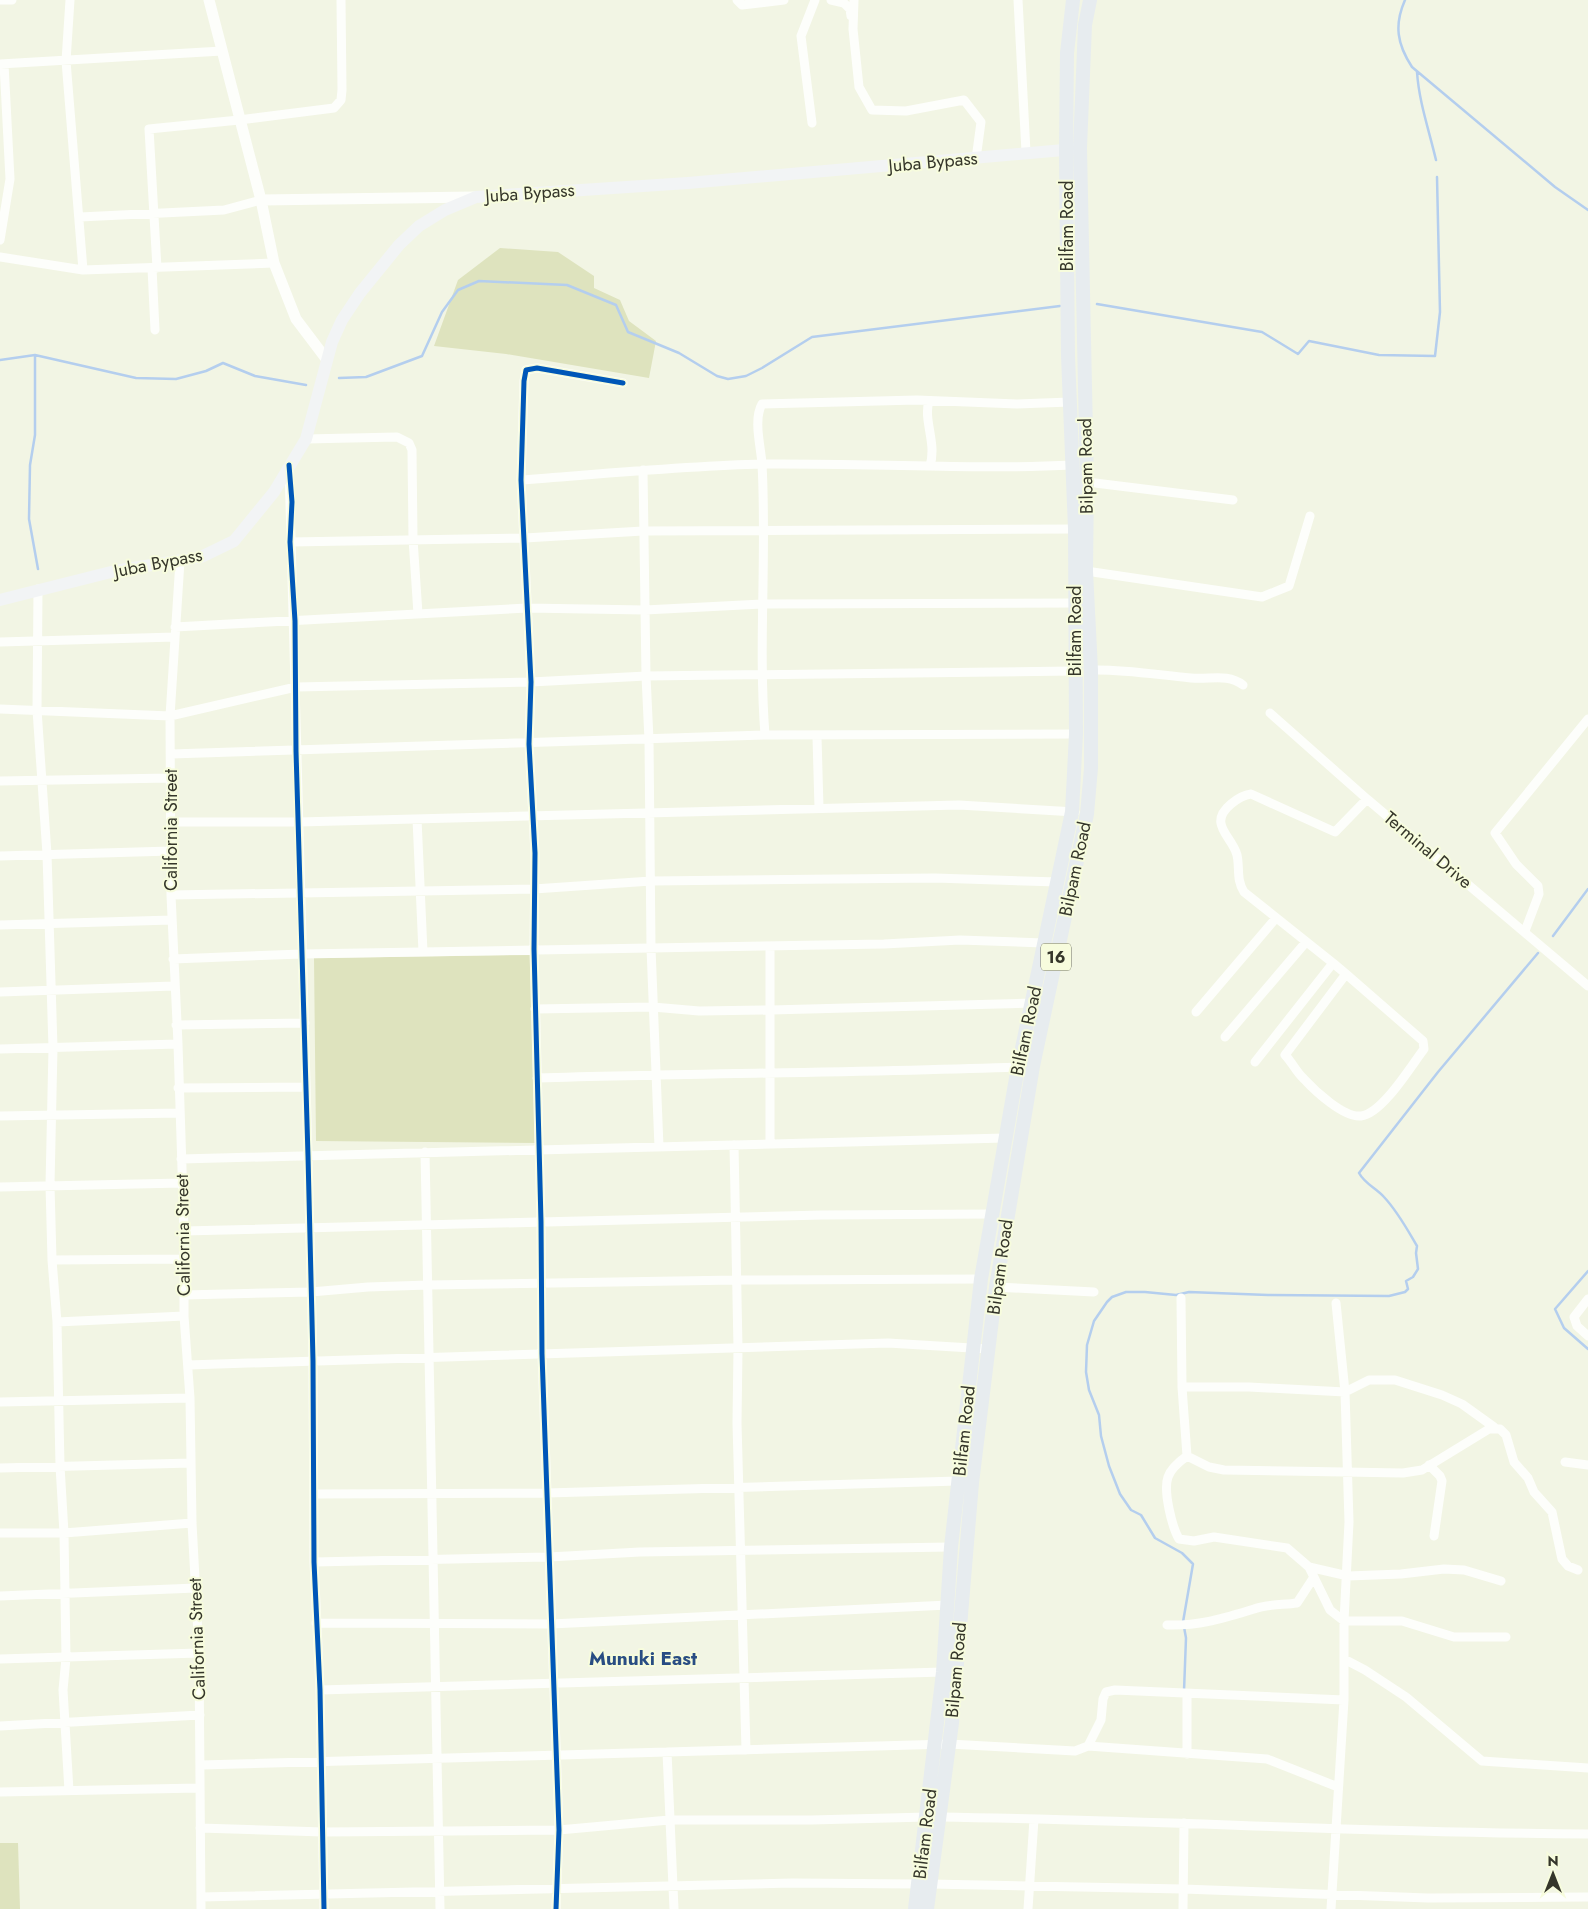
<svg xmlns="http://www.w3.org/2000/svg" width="1588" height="1909" font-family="Jost,sans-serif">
  <rect width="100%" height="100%" fill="#f2f5e4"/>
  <path fill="#dee3be" d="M500 248 558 252 594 276V288L620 300 629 321 656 341 649 378 506 354 434 346 458 280Z
    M534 955 538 1143 316 1141 314 958Z
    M0 1843H18L20 1909H0Z"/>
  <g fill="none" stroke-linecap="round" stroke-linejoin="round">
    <path stroke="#b4ceee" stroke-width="2.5" d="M1405 0C1394 25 1397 44 1412 67L1555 187 1588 210
      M1417 72C1419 102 1429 130 1436 160
      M1097 304 1262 332 1298 354 1309 341 1379 355 1435 356 1440 312 1437 177
      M35 355V435L30 465 29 519 38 569
      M0 360 35 355 136 378 176 379 206 371 223 363 255 376 306 385
      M339 378 366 377 422 356 442 312 458 290 479 281 567 285 616 305 628 332 679 353 717 376 728 379 746 376 762 368 812 337 1060 306
      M1553 936 1588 889
      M1588 1271 1555 1309 1564 1328 1588 1349
      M1183 1622 1193 1564 1182 1553 1155 1538 1141 1515 1131 1510 1120 1494 1109 1466 1101 1436 1099 1415 1089 1390 1086 1372 1087 1345 1094 1321 1107 1302 1112 1297 1126 1292H1145L1176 1295 1189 1292 1268 1295 1389 1296 1405 1292 1408 1289 1406 1281 1413 1277 1418 1269 1416 1253 1417 1246C1407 1229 1398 1212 1384 1197 1376 1188 1365 1184 1359 1173L1438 1072 1538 953
      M1184 1691 1186 1638 1184 1627"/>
    <path stroke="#fdfefb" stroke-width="9" d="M0 0H12
      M70 0 66 61 83 270 274 263
      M737 0 742 5 784 0
      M831 0 844 3 850 9 851 16
      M854 0 853 29 859 87 872 110 906 111 964 100 981 122 976 159
      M1018 0 1026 152
      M0 64 222 51
      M812 123 801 36 815 0
      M80 217 224 210 261 200
      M0 240 10 179 4 64
      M0 257 83 270
      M152 268 155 330
      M157 268 149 129 239 120 334 108 341 100 342 90 341 0
      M929 401C923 421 937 442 930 466
      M306 439 397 437 409 443 412 450 413 539 418 614
      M289 468 308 1156 313 1361 314 1562 320 1690 324 1909
      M643 470 646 676 649 740 651 948 659 1147
      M521 480C601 474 682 466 763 464 866 463 969 470 1073 465
      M1087 482 1233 500
      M290 542 525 538 643 531 1075 529
      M180 561 170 716 171 895 178 1044 184 1231V1316L190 1398 192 1523 199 1653 201 1909
      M1086 571 1262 597 1289 586 1310 516
      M38 589 37 710 47 854 53 1048 50 1185 52 1260 57 1322 60 1466 64 1533 66 1658 63 1690 69 1791
      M175 627 527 608 645 610 762 604 1075 603
      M0 642 175 637
      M1091 670C1126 669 1157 675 1191 678 1210 680 1227 673 1243 685
      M0 709 170 716 296 687 531 682 646 676 1074 671
      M1270 713 1367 799 1588 986
      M765 735C758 645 767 555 762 464 761 447 753 420 762 404L917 400 1017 404 1070 402
      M817 737 819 808
      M171 754 765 735 1076 734
      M0 781 171 778
      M417 819 423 952
      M171 822H299L959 805 1075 812
      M0 856 171 851
      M171 895 534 889 651 881 935 878 1058 882
      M0 925 172 920
      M1525 931 1539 894 1538 886 1516 864 1495 833 1588 719
      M173 959 302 954 884 944 960 940 1044 943
      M1346 974 1285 1055C1292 1062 1296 1072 1304 1079 1315 1091 1344 1118 1361 1116 1382 1114 1411 1066 1424 1049L1423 1041 1346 974 1333 963 1244 892C1236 879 1240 869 1237 855 1232 836 1207 824 1231 804 1237 799 1243 795 1251 794L1335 832 1367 799
      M0 992 174 986
      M535 1009 653 1007 699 1011 771 1010 1033 1003
      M1196 1012 1276 918
      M176 1025 305 1023
      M1225 1037 1306 942
      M0 1049 178 1044
      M1255 1062 1333 963
      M537 1078C697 1073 858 1073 1018 1067
      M178 1088 305 1087
      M0 1116 180 1113
      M770 1143V946
      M734 1145 738 1348 737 1423 746 1750
      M425 1152 440 1909
      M181 1159 1005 1138
      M0 1187 182 1183
      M184 1231 822 1215 993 1214
      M52 1260 184 1259
      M996 1287 1094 1292
      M184 1295 311 1292 368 1287 428 1285 737 1280 981 1279
      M1181 1298 1182 1387 1187 1456 1209 1467 1224 1470 1403 1473 1422 1470 1489 1429H1500L1506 1435 1514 1462 1528 1478 1534 1492 1552 1512 1562 1559 1568 1566 1578 1570
      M1588 1299 1574 1317 1577 1326 1588 1336
      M57 1322 184 1316
      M188 1365 888 1343 988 1349
      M1182 1387H1249L1345 1392 1369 1380H1395L1442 1395 1462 1404 1494 1427
      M0 1402 190 1398
      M1187 1456C1180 1461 1171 1468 1168 1477 1163 1491 1172 1527 1179 1539L1194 1541 1214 1537 1287 1548 1309 1567 1330 1610 1344 1621H1402L1454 1637H1506
      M1565 1462 1588 1465
      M1429 1465 1440 1476 1442 1481 1434 1536
      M0 1468 191 1463
      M314 1494 547 1493 958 1481
      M0 1533H64L192 1523
      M314 1562 549 1557 640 1552 951 1547
      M1309 1567 1348 1576 1401 1574 1444 1569 1464 1570 1501 1581
      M0 1596 196 1588
      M316 1623 551 1624 948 1605
      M1167 1625C1200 1626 1224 1618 1254 1609 1268 1604 1283 1605 1297 1603L1314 1577
      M0 1659 199 1653
      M1344 1659 1365 1670 1406 1697 1482 1761 1588 1768
      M320 1690 943 1672
      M0 1726 200 1715
      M1088 1746 1267 1759 1338 1787
      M667 1752 674 1909
      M1187 1754V1694
      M201 1765 949 1744 1075 1751 1088 1746 1101 1720 1103 1699 1106 1692 1115 1690 1344 1700
      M0 1792 199 1788
      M939 1817C1156 1820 1372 1833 1588 1834
      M200 1828 323 1832 559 1830 669 1820H811L927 1817
      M930 1884 1183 1889 1428 1898 1588 1897
      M201 1897 793 1883 918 1884
      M556 1909 559 1830 542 1354 541 1222 534 949 535 853 529 744 531 682 521 480 524 381 526 370 537 368 623 383
      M1028 1909 1034 1819
      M1183 1909 1184 1823
      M1331 1909 1344 1700V1621L1349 1522 1345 1392 1336 1303"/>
    <path stroke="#fdfefb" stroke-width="11" d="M209 0 261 200 274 263 296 319 327 360
      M261 200 474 197"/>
    <path stroke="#f2f4f5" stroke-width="12" d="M0 600 115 571 201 557 234 541 274 492 306 439 332 342 342 320 360 293 399 245 419 226 445 210 476 197 688 183 1075 149"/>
    <path stroke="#e7ecef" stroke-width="14" d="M915 1909 943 1672 951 1547 981 1279 1018 1067 1072 812 1076 734 1075 529 1068 356 1066 151 1067 53 1073 0
      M927 1909 952 1723 972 1483 996 1287 1033 1066 1087 814 1091 768V670L1086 571 1087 482 1080 148 1085 25 1090 0"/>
    <g stroke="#f7fcdd" stroke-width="8">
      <path id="cycleway" d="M289 465 292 502 290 542 295 621 296 751 308 1156 313 1361 314 1562 320 1690 324 1909
        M556 1909 559 1830 542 1354 541 1222 534 949 535 853 529 744 531 682 521 480 524 381 526 370 537 368 623 383"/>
    </g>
    <use href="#cycleway" stroke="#0057b8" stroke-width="5"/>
  </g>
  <g text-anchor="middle" stroke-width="4" stroke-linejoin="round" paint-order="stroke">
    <rect fill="#f7fcdd" stroke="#6f7160" stroke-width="1" x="1041" y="943.5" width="30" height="27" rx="4"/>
    <g font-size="16" font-weight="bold" fill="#35362a">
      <text x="1056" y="963">16</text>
    </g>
    <g font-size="18" fill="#35362a" stroke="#f7fcdd">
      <text transform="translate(933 162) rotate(-5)" y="6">Juba Bypass</text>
      <text transform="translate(530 193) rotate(-4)" y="6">Juba Bypass</text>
      <text transform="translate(1067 226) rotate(-90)" y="6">Bilfam Road</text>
      <text transform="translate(1086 466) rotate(-91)" y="6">Bilpam Road</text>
      <text transform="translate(158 563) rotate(-11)" y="6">Juba Bypass</text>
      <text transform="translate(1075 631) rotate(-90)" y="6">Bilfam Road</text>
      <text transform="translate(171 830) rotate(-90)" y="6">California Street</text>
      <text transform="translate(1428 850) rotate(40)" y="6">Terminal Drive</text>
      <text transform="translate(1075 869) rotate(-78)" y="6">Bilpam Road</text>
      <text transform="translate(1026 1031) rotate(-78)" y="6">Bilfam Road</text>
      <text transform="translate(183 1235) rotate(-91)" y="6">California Street</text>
      <text transform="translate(1000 1267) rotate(-82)" y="6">Bilpam Road</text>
      <text transform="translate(964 1431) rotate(-84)" y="6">Bilfam Road</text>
      <text transform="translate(197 1639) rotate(-92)" y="6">California Street</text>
      <text transform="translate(956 1670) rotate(-85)" y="6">Bilpam Road</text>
      <text transform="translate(925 1834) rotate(-83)" y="6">Bilfam Road</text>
    </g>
    <g font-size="19" font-weight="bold" fill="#294d83" stroke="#f7fcdd">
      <text x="643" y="1665">Munuki East</text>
    </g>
  </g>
  <g transform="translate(1553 1874)" stroke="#f7fcdd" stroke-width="4" paint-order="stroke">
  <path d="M0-4L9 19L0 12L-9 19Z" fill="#35362a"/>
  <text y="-8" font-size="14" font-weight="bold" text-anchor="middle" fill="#35362a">N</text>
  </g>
</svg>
